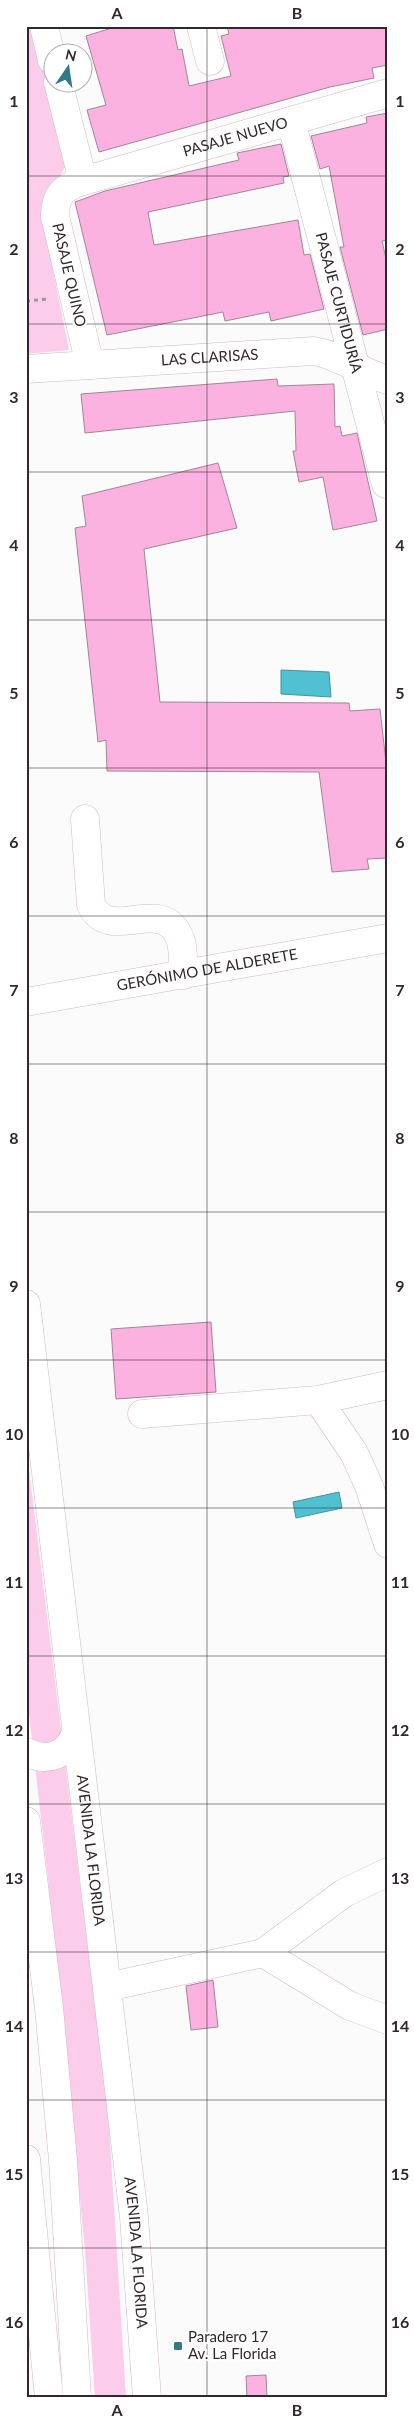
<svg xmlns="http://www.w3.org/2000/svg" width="414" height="2424" font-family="Lato,sans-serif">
  <rect width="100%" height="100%" fill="#fbfbfb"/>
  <path fill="#fccdea" d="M26 26H34L65 167 41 210 69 350 26 354Z
    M26 1445 108 2111 126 2398H95L85 2250 48 1879 26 1688Z"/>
  <path fill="#4fc1d0" stroke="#46939f" d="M281 670 329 672 331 697 281 694Z
    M339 1492 342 1508 296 1518 293 1502Z"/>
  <path fill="#fcb2e1" stroke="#a08696" d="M118 26H173L178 50 182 49 189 86 231 76 221 36 229 34 227 26H388V65L372 68 374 78 330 87 99 152 87 110 106 105 86 36Z
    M388 113V240L382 241 388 267V329L363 335 340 247H344L329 166 320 169 311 136 367 123 366 117Z
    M281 144 289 176 283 177 284 183 148 212 154 245 298 220 304 255 310 254 324 309 271 321 269 312 225 321 223 312 107 335 75 202 105 191 239 160 237 153Z
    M277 379 278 386 334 384 335 427 340 426 342 436 357 433 377 521 333 530 323 477 299 482 293 451H296L295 411 85 433 81 394Z
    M218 463 237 528 144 549 160 702 349 703 350 711 380 709 388 780V858L367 859 369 869 332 872 319 772 107 771 106 740 98 742 75 528 86 526 82 496Z
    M211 1322 216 1392 116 1399 111 1329Z
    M213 1980 218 2027 191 2030 186 1986Z
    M266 2375 267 2398H247L246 2376Z"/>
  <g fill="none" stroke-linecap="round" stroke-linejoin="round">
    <g stroke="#d3b7c8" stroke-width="29">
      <g id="minor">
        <path d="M44 26 52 60"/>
        <path d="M201 26 210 61"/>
        <path d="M58 82 83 181"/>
        <path id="s1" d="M291 121 386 484"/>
        <path id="s2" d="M90 365 55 216C55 194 64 187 83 181L388 93"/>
        <path id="s3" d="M26 369 314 351C341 356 362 373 388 380"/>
        <path d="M85 819 91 905C110 944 160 895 179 936 184 947 183 963 183 975"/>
        <path id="s4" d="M26 1002 388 938"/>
        <path d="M318 1400 354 1453 369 1486 388 1544"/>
        <path d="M142 1414 318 1400 388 1385"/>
        <path d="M263 1953 350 2006 388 2020"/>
        <path d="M107 1987 263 1953 344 1893 388 1872"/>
        <path d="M26 2159 49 2398"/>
      </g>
    </g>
    <g stroke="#d3b7c8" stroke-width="29">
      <g id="major">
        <path id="s5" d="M26 1304 134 2217 147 2398"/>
        <path d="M26 1752C47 1763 69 1755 76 1732"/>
        <path d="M26 1821 49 2008 63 2160 77 2398"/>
      </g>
    </g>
    <path stroke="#9b9699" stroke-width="3" stroke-dasharray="4 4" stroke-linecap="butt" d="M26 301 48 299"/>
    <use href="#minor" stroke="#fff" stroke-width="28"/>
    <use href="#major" stroke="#fff" stroke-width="28"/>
  </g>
  <path fill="none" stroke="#32272e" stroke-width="1" stroke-opacity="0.55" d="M207 26V2398M26 176H388M26 324H388M26 472H388M26 620H388M26 768H388M26 916H388M26 1064H388M26 1212H388M26 1360H388M26 1508H388M26 1656H388M26 1804H388M26 1952H388M26 2100H388M26 2248H388"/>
  <rect fill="#337a84" stroke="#fff" stroke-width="2" x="173" y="2341" width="10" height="10" rx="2.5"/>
  <g text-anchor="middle" stroke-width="4.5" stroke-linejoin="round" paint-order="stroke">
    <g font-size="15" fill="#32272e" stroke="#fff">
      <text dy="5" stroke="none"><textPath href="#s2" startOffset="361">PASAJE NUEVO</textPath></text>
      <text transform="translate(69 275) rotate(77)" y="5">PASAJE QUINO</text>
      <text dy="5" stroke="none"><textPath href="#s1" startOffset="188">PASAJE CURTIDURÍA</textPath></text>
      <text dy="5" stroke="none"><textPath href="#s3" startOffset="184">LAS CLARISAS</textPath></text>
      <text dy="5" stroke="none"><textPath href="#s4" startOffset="184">GERÓNIMO DE ALDERETE</textPath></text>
      <text dy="5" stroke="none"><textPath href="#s5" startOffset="550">AVENIDA LA FLORIDA</textPath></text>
      <text dy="5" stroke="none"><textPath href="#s5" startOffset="955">AVENIDA LA FLORIDA</textPath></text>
    </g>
    <g font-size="15" fill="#32272e" stroke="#fff" text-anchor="start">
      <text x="188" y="2342">Paradero 17<tspan x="188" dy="17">Av. La Florida</tspan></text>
    </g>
  </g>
  <rect width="414" height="2424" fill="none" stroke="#ffffff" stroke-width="55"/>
  <g transform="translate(68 68) rotate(13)"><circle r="24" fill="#ffffff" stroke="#ada9ab"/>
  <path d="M0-4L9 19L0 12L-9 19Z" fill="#337a84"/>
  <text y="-8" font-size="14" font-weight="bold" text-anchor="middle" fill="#32272e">N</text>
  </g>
  <rect x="28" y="28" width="358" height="2368" fill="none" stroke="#32272e" stroke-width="2"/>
  <g font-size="16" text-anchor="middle" font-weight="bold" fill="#32272e">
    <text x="117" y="19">A</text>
    <text x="297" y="19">B</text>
    <text x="14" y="107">1</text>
    <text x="400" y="107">1</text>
    <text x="14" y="255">2</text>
    <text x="400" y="255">2</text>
    <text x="14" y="403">3</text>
    <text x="400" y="403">3</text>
    <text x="14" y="551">4</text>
    <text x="400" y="551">4</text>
    <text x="14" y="699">5</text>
    <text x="400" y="699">5</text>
    <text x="14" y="848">6</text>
    <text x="400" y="848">6</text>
    <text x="14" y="996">7</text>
    <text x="400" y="996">7</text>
    <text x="14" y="1144">8</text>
    <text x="400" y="1144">8</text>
    <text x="14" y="1292">9</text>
    <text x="400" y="1292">9</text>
    <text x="14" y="1440">10</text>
    <text x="400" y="1440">10</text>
    <text x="14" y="1588">11</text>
    <text x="400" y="1588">11</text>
    <text x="14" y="1736">12</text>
    <text x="400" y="1736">12</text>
    <text x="14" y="1884">13</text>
    <text x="400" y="1884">13</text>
    <text x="14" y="2032">14</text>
    <text x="400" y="2032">14</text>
    <text x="14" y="2180">15</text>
    <text x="400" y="2180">15</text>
    <text x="14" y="2328">16</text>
    <text x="400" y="2328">16</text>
    <text x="117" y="2416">A</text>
    <text x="297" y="2416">B</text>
  </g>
</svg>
